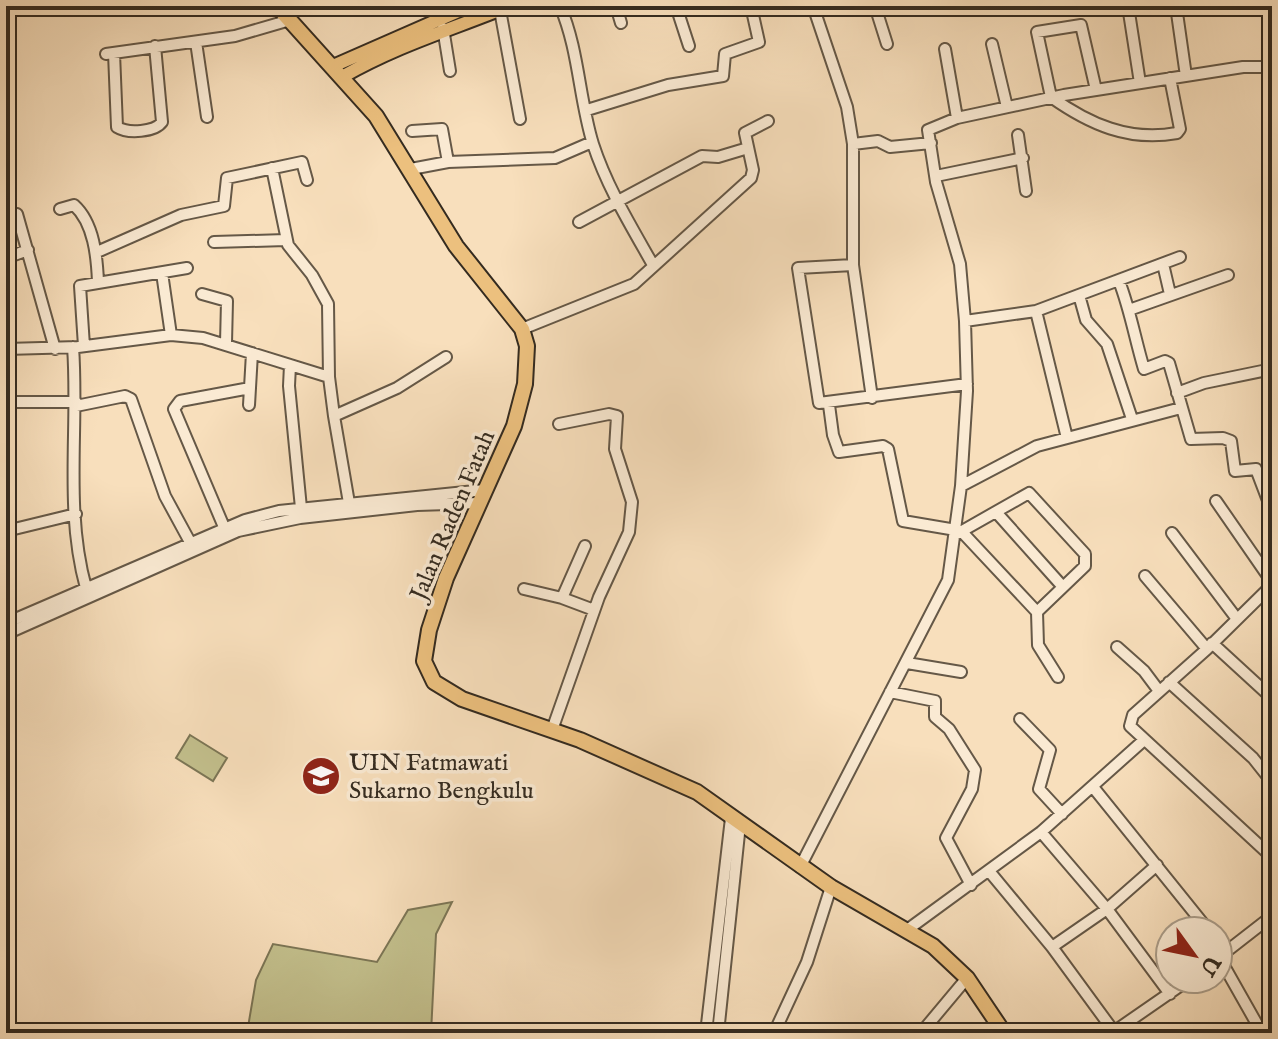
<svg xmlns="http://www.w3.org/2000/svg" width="1278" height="1039" font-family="'IM FELL English',serif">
  <rect width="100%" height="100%" fill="#f8dfbc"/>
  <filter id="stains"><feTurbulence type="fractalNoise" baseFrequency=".0025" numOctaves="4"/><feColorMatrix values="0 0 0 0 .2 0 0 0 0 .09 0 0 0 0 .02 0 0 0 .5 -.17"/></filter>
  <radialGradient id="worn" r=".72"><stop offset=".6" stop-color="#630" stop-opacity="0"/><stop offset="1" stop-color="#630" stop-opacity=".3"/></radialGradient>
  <path fill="#c3c08d" stroke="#7c7656" stroke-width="2" d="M190 735 227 758 213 781 176 758Z
    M452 902 436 934 431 1033H247L256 980 273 944 377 962 408 910Z"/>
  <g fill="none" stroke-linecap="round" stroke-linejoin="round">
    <g stroke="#655847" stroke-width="14">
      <path id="minor" d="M560 6C579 50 579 99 593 144 607 187 631 226 653 265
        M616 6 621 23
        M676 6 689 46
        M813 6 847 107 853 144V265L872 398
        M875 6 887 44
        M1128 6 1140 83
        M1176 6 1186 76
        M500 10 520 119
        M443 28 450 71
        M196 42 207 117
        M992 44 1007 107
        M945 49 957 118
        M114 53 117 127C128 134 155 132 162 122L155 46
        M106 54 235 36 290 20
        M1096 90 1081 25 1037 32 1051 97C1089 124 1129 142 1177 133L1180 129 1170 78
        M587 110 668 85 723 76 725 54 759 42 751 6
        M412 131 442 129 448 162
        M1018 135 1026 191
        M853 144 878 141 890 147 931 143
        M272 168 288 245 312 275 328 304 329 377
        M411 169 448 162 555 158 592 142
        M936 176 1023 158
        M60 209 74 205C94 223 97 257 98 282
        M17 214 55 349
        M579 222 702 156 718 157 748 148
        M214 242 286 240
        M97 252 181 215 224 206 227 178 302 162 307 180
        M6 258 28 250
        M1163 264 1170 294
        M853 265 798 268 819 403 967 384
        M162 273 171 335
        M1119 281C1130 309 1135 339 1144 369L1165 361 1169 363 1191 439 1223 438 1231 441 1235 471 1256 469 1272 511
        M202 294 227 301 226 343
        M1079 295 1086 320 1107 344 1132 419
        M1129 310 1228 275
        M1036 311 1067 438
        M965 321 1036 311 1180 257
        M522 329 634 284 751 178 753 170 745 133 768 121
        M84 346 80 286 187 268
        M73 347C79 427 64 509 86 588
        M6 349 78 347 171 335 203 338 329 377 334 416
        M290 365 289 386 301 508
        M1177 393 1204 383 1272 369
        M6 402H76
        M249 405 252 353
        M829 405 833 435 839 452 883 446 888 449 903 521 956 530
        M76 406 125 396 131 399 165 496 190 542
        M961 486 1037 446 1181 408
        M1216 501 1272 582
        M349 503 334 416 397 388 446 357
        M996 512 1063 587
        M224 527 174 409 180 401 250 388
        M6 531 76 514
        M963 533 1037 612
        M1172 533 1237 619
        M955 535 1029 493 1085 554V566L1037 612 1038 645 1058 677
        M585 546 562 598 594 610
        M1145 576 1207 649 1272 585
        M524 589 562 598
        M6 623 245 520 279 511 485 490
        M6 634 238 531 300 518 417 505 479 503
        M1212 643 1272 698
        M1117 647 1144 671 1159 691
        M1207 649 1133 715 1130 726 1272 857
        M907 663 961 672
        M1169 682 1253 758 1272 782
        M890 692 935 701V717L949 729 975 770 972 789 946 838 971 885
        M1020 719 1050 750 1039 789 1062 814
        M552 730 599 597 629 532 632 502 615 449 617 416 609 414 559 424
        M1093 787 1209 931
        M1041 832 1107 909 1157 865
        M800 867 948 580 961 486 967 391 965 321 960 264 936 182 928 130 957 118 1064 95 1243 67H1272
        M989 871 1052 947 1115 1033
        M907 930 1041 832 1144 740
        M1218 943 1226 953
        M1052 947 1107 909 1170 994
        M1219 957 1262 1033
        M1218 958 1272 916
        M706 1033 731 818
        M718 1033 740 824
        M774 1033 807 962 831 887
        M921 1033 967 978
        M1112 1033 1190 979"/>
    </g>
    <g stroke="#342b20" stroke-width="16">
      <path id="major" d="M333 66 470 6
        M342 77C398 45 450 30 509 6"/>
    </g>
    <g stroke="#342b20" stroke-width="18">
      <path id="highway" d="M277 6 376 116 456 246 522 329 527 346 525 384 514 426 446 578 429 630 424 661 434 682 462 699 580 740 697 792 831 887 933 946 967 978 1004 1033"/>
    </g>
    <use href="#minor" stroke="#faead3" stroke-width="10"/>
    <use href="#major" stroke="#ecc07e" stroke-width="12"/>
    <use href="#highway" stroke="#ecc07e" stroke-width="14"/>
  </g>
  <defs>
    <g id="university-disc" transform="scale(2)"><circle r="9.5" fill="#8f2418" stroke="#faead3"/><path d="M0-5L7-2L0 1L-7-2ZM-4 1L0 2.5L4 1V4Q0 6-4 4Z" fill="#fff"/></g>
  </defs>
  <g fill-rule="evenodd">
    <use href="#university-disc" x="321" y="776"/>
  </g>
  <g text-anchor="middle" stroke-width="7" stroke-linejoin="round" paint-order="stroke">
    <g font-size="24" fill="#342b20" stroke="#faead3">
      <text transform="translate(452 515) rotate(-67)" y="8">Jalan Raden Fatah</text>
    </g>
    <g font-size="24" fill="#342b20" stroke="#faead3" text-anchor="start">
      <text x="349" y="770">UIN Fatmawati<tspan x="349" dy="28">Sukarno Bengkulu</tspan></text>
    </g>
  </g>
  <rect width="1278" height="1039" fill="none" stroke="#f8dfbc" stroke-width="32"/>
  <rect x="8" y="8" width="1262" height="1023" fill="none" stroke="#342b20" stroke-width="4"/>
  <rect x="16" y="16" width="1246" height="1007" fill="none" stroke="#342b20" stroke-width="2"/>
  <g transform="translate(1194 955) rotate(123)"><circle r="38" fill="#faead3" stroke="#ab9e8b" stroke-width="2"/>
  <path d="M0-6L14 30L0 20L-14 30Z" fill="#8f2418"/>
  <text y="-12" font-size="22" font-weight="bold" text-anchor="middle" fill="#342b20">U</text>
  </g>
  <rect width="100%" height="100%" filter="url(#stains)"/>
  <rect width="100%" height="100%" fill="url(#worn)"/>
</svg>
